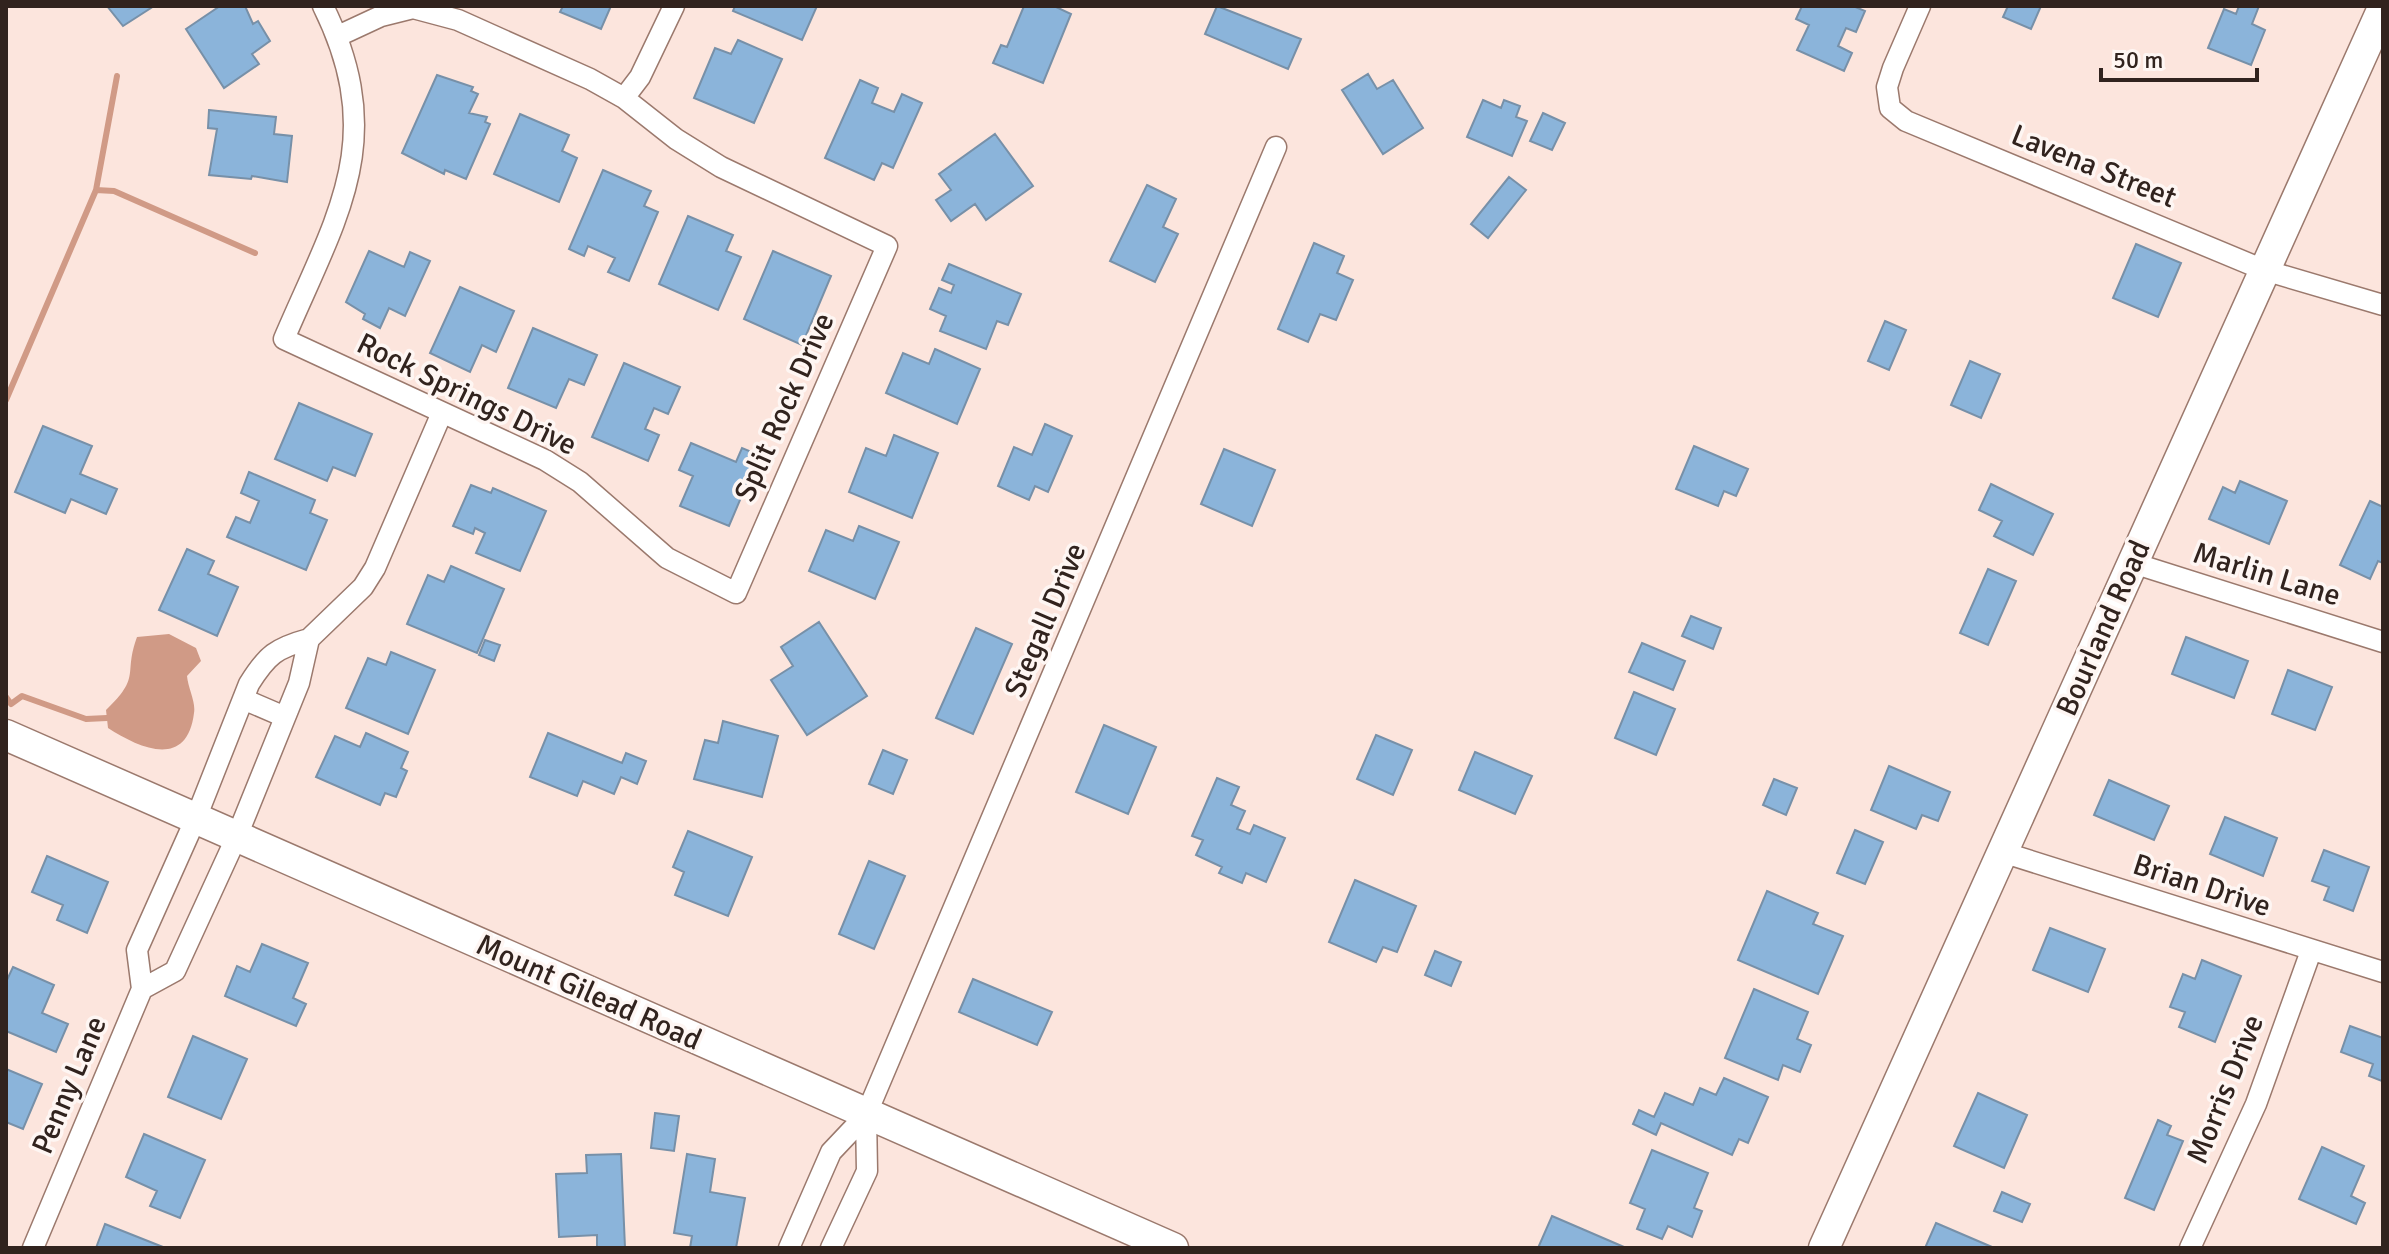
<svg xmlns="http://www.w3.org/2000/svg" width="2389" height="1254" font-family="Signika,sans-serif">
  <rect width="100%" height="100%" fill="#fce5dd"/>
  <path fill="#d09a86" d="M169 634 196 648 201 661 187 676C188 688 196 702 194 713 187 770 139 748 108 728L106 710C142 676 123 675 137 637Z"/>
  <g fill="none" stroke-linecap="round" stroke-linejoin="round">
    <path stroke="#d09a86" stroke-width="6" d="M96 190 114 191 255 253
      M6 400 96 190 117 76
      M6 697 11 704 22 696 86 719 107 718"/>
  </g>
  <path fill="#8bb4da" stroke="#7790a8" stroke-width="2" d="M107 6H154L123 26Z
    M220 6H245L253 24 258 21 270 41 252 54 259 64 224 88 186 29Z
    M563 6H611L601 29 560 12Z
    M735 6H817L802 40 733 11Z
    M1024 6H1054L1071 14 1043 83 993 63 1001 45 1007 47Z
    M1217 6 1301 39 1288 69 1205 34Z
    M1802 6H1853L1865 11 1856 32 1846 28 1838 46 1852 53 1844 71 1797 50 1809 25 1796 19Z
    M2008 6H2041L2031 29 2003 17Z
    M2239 6H2259L2252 24 2265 30 2251 65 2208 48 2224 9 2236 14Z
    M738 40 782 59 754 123 694 98 715 48 731 54Z
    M1368 74 1377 89 1393 80 1423 128 1383 154 1342 90Z
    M437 75 473 87 471 91 478 94 469 113 487 117 485 122 490 124 466 179 445 170 444 174 402 153Z
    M860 80 878 88 872 103 894 112 902 94 922 103 893 168 882 163 874 180 825 158Z
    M1483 100 1501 108 1504 100 1520 106 1516 117 1527 121 1512 156 1467 137Z
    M209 110 276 117 274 134 292 136 287 182 252 176 251 179 209 175 217 129 208 128Z
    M1543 113 1565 123 1552 150 1530 141Z
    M520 114 569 135 562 151 577 158 559 202 494 174Z
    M995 134 1033 186 986 220 975 204 951 221 936 200 951 190 939 174Z
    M603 170 651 191 644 206 658 212 629 281 608 272 615 258 588 246 584 256 569 249Z
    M1509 177 1526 190 1488 238 1471 224Z
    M1147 185 1176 199 1163 227 1178 234 1155 282 1110 261Z
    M688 216 733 235 726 251 741 257 718 310 659 284Z
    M1314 243 1344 256 1337 273 1353 280 1336 320 1320 314 1308 342 1278 329Z
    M2136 244 2181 263 2158 317 2113 298Z
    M369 251 404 267 410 252 430 261 405 316 389 308 380 328 363 319 365 314 346 302Z
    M773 251 831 276 802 345 744 319Z
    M949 264 1021 294 1008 325 997 321 986 349 940 331 946 316 930 309 939 288 951 293 954 285 942 280Z
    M460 287 514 311 496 352 482 345 470 372 430 353Z
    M1885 321 1906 330 1889 370 1868 361Z
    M533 328 597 355 584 385 569 379 556 408 508 388Z
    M935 349 980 369 957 424 886 393 903 353 929 364Z
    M1970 361 2000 374 1981 418 1951 405Z
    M624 363 680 387 668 414 654 408 645 429 659 435 648 461 592 437Z
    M299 403 372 434 355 476 333 467 327 481 275 459Z
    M1045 424 1072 436 1048 492 1035 486 1029 500 998 486 1014 447 1032 455Z
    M43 426 92 446 80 474 117 489 106 514 71 499 65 513 15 492Z
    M894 435 938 453 912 518 849 492 866 448 886 456Z
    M691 443 736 462 742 448 759 455 729 526 680 506 693 476 679 470Z
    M1694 446 1748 469 1736 496 1724 491 1718 506 1676 489Z
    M1224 449 1275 470 1252 526 1201 504Z
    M249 472 315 500 310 513 327 520 306 570 227 537 236 517 250 523 259 501 241 493Z
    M2240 481 2287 501 2269 544 2209 519 2223 487 2235 493Z
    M1991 484 2053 514 2033 555 1994 536 2002 521 1979 510Z
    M471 485 491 493 493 488 546 511 520 571 476 553 485 533 475 528 473 534 453 526Z
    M2370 501 2383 507V563L2378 561 2370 579 2340 565Z
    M859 526 899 542 875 599 809 571 826 530 853 541Z
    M187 549 214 561 208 574 238 587 217 636 159 610Z
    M451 566 504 589 477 653 407 624 428 575 444 582Z
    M1988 569 2016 581 1988 645 1960 633Z
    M1691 616 1721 628 1713 649 1682 636Z
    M819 622 867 696 807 735 771 680 793 666 781 647Z
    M976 628 1012 644 973 734 936 718Z
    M2186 637 2248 661 2234 698 2172 674Z
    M485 640 500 645 494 661 479 655Z
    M1642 643 1685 661 1673 690 1629 672Z
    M391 652 435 670 408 734 346 708 368 658 386 665Z
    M2288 670 2332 687 2315 730 2272 714Z
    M1634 692 1675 709 1656 755 1615 738Z
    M723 721 778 736 762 797 694 779 705 740 718 743Z
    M1104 725 1156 747 1128 814 1076 792Z
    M366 733 408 752 401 768 407 771 396 797 385 793 380 805 316 777 335 736 360 747Z
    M548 733 622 763 626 753 646 761 637 784 621 777 614 794 583 781 577 796 530 777Z
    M1376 735 1412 750 1393 795 1357 779Z
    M883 750 907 760 893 794 869 784Z
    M1475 752 1532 776 1515 814 1459 790Z
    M1889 766 1950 792 1938 821 1922 815 1916 829 1871 810Z
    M1217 778 1239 787 1231 805 1245 811 1237 829 1250 834 1254 825 1285 838 1266 882 1246 873 1242 883 1219 873 1222 867 1196 855 1203 840 1192 836Z
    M1774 779 1797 788 1786 815 1763 805Z
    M2109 780 2169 806 2154 840 2094 815Z
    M2225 817 2277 838 2263 876 2210 854Z
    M1855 830 1883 842 1865 884 1837 873Z
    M688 831 752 857 728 916 675 895 684 872 673 867Z
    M2324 850 2369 867 2353 911 2324 900 2329 887 2312 881Z
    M47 856 108 882 87 933 57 920 63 905 32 892Z
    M869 861 905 876 874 949 839 934Z
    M1355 880 1416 906 1397 952 1383 947 1376 962 1329 942Z
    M1767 891 1818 913 1813 924 1843 936 1818 994 1738 960Z
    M2050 928 2105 949 2088 992 2033 970Z
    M262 944 308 963 293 998 306 1004 296 1026 225 996 237 966 250 972Z
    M1435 951 1461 962 1451 986 1425 975Z
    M2202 960 2241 976 2215 1042 2179 1027 2185 1012 2170 1007 2183 974 2195 979Z
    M13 967 54 985 42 1013 68 1024 56 1052 6 1031V982Z
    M973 979 1052 1012 1037 1045 959 1012Z
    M1754 989 1808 1012 1797 1039 1811 1045 1800 1072 1783 1065 1778 1080 1725 1058Z
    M2350 1026 2383 1038 2382 1081 2369 1076 2373 1064 2341 1052Z
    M193 1036 247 1059 221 1119 168 1097Z
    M6 1069 42 1084 23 1129 6 1122Z
    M1724 1078 1768 1097 1748 1143 1739 1139 1732 1155 1661 1123 1656 1135 1633 1124 1639 1110 1654 1117 1665 1093 1693 1105 1700 1088 1716 1095Z
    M1978 1093 2027 1115 2004 1168 1954 1146Z
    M655 1113 679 1116 674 1151 651 1148Z
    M2158 1120 2171 1126 2167 1135 2183 1141 2154 1210 2125 1198Z
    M144 1134 205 1160 180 1218 150 1206 157 1191 126 1177Z
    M2322 1147 2364 1166 2351 1196 2365 1203 2356 1224 2299 1199Z
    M1652 1150 1708 1173 1694 1208 1702 1211 1692 1237 1668 1226 1662 1239 1637 1229 1645 1209 1630 1203Z
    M621 1154 625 1248H597V1235L559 1237 556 1174 587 1173 586 1155Z
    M687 1154 715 1159 710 1192 745 1198 736 1248H690L692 1236 674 1233Z
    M2002 1192 2030 1204 2022 1222 1994 1211Z
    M1552 1216 1624 1247 1538 1248Z
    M1936 1223 1992 1247V1248H1925Z
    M105 1224 163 1247V1248H96Z"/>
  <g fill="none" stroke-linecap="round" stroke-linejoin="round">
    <g stroke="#9b796d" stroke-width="23">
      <path id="street" d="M323 6C389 140 337 215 284 339L545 460 580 482 667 558 736 593 887 246 721 167 676 139 624 98 590 79 458 20 413 8 381 16 338 36
        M1920 6 1893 68 1887 87 1890 108 1906 121 2264 270 2383 305
        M624 98 640 77 674 6
        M2133 563 2383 642
        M243 699 285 717
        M2002 852 2383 972
        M142 989 175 971 237 836 299 683 309 639 363 587 375 568 441 415
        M33 1248 142 989 137 950 196 818 249 684C267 655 276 648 309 639
        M789 1248 831 1152 866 1115 1276 147
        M831 1248 867 1171 866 1115
        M2190 1248 2256 1104 2311 951"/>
    </g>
    <g stroke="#9b796d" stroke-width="33">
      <path id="secondary" d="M6 735 1173 1248
        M1824 1248 2383 8"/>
    </g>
    <use href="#street" stroke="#fff" stroke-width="20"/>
    <use href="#secondary" stroke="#fff" stroke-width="30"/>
  </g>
  <g text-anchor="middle" stroke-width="7" stroke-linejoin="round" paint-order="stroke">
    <g font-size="30" fill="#31231e" stroke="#fef6f3">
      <text transform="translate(2094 166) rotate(22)" y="10">Lavena Street</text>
      <text transform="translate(467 394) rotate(26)" y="10">Rock Springs Drive</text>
      <text transform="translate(784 407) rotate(-66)" y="10">Split Rock Drive</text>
      <text transform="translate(2267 574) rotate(17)" y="10">Marlin Lane</text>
      <text transform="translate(1045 620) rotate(-67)" y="10">Stegall Drive</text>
      <text transform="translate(2103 628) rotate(-66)" y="10">Bourland Road</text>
      <text transform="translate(2202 885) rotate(18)" y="10">Brian Drive</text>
      <text transform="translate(589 992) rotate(24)" y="10">Mount Gilead Road</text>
      <text transform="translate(69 1085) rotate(-67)" y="10">Penny Lane</text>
      <text transform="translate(2225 1089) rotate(-68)" y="10">Morris Drive</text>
    </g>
  </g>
  <rect width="2389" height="1254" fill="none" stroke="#31231e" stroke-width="16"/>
  <path d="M2101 68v12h156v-12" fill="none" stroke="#31231e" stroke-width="4"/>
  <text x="2113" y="68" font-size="24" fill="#31231e" stroke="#fef6f3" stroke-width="6" paint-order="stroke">50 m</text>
</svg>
